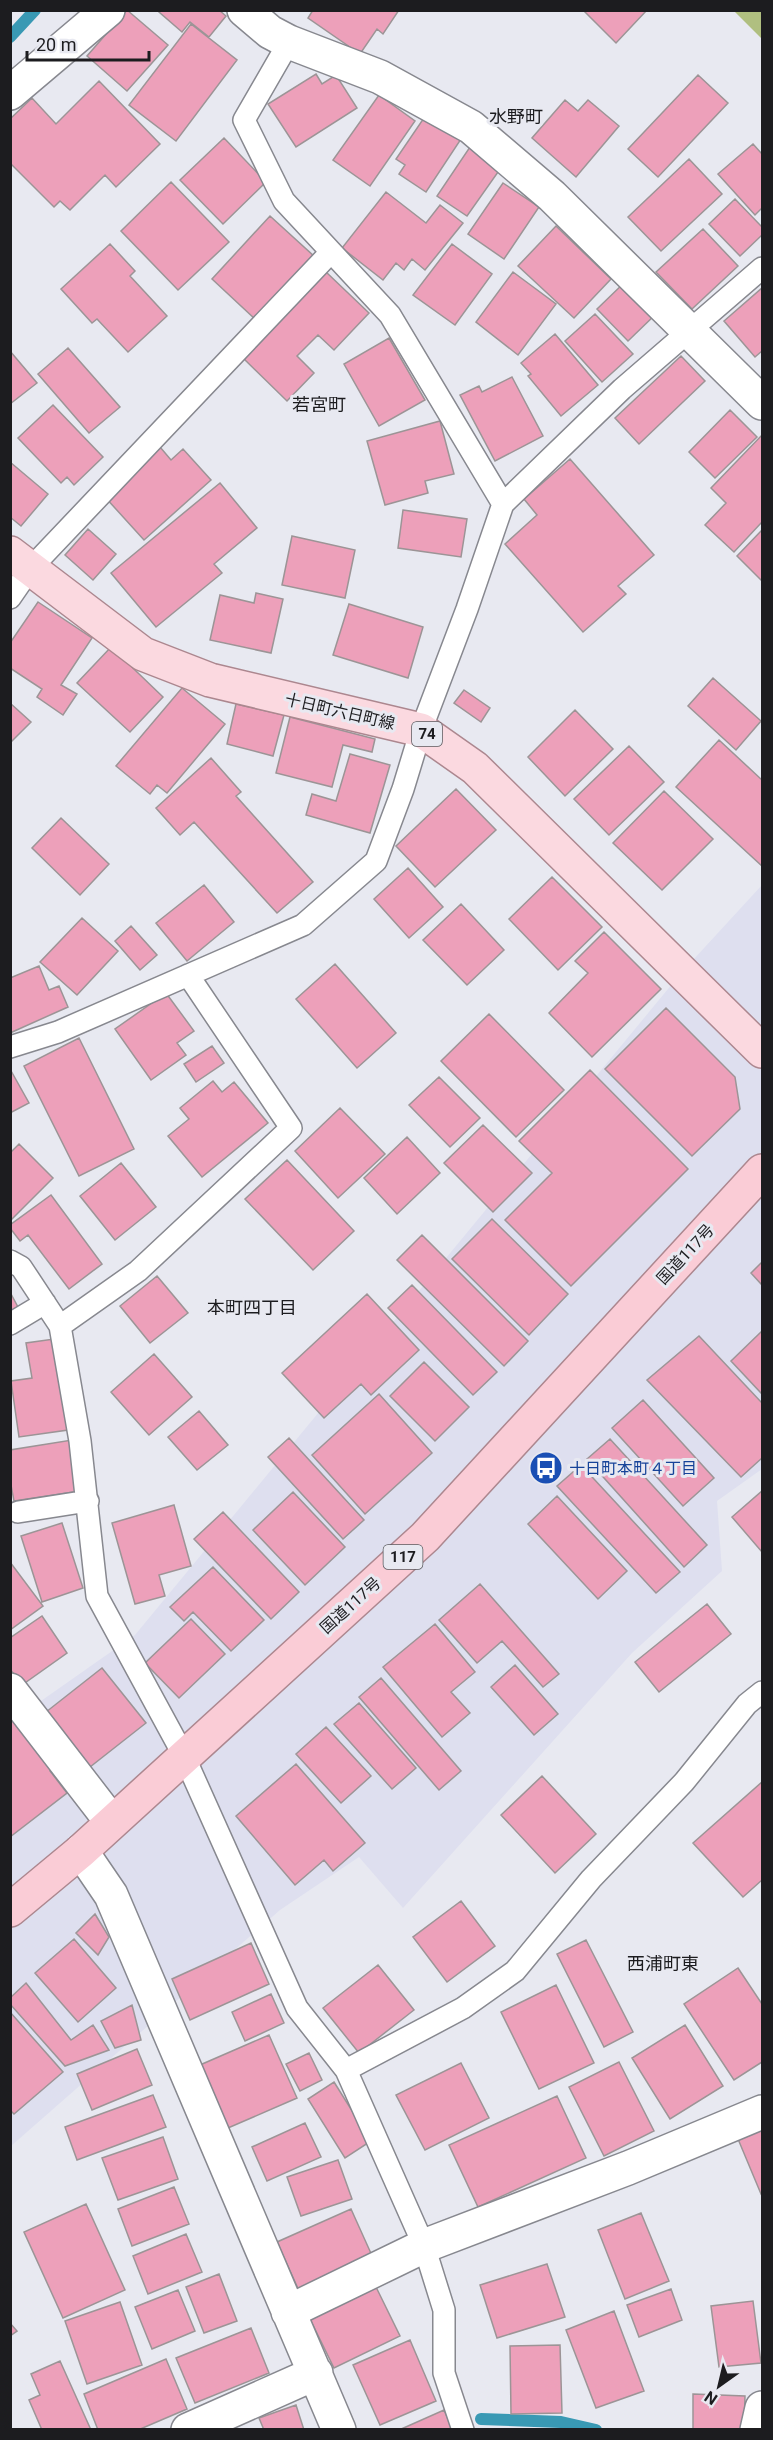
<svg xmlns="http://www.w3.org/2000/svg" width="773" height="2440" font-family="Roboto,'Noto Sans JP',sans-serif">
  <rect width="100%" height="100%" fill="#e8e9f1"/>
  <path fill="#dedfef" d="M762 885V1469L717 1501 722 1571 632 1653 403 1908 359 1857 280 1910 11 2146V1722L135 1635 682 972Z"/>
  <path fill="#b0bf80" d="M734 11H762V39Z"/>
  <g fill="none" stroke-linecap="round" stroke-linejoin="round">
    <path stroke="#3999b4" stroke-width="12" d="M10 37 35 10
      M481 2419 561 2422 596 2430"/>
  </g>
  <path fill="#eda0ba" stroke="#9c9496" stroke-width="1.5" d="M127 10 168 45 127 91 87 56Z
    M160 10H219L226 16 209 37 190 22 182 32 159 12Z
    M313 10H399L383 34 377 29 360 54 308 18Z
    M583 10H647L616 43Z
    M191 24 237 60 176 141 129 105Z
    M316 74 322 84 336 75 357 108 296 147 268 104Z
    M698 75 728 103 658 177 628 149Z
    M99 81 160 144 116 187 105 175 70 210 60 201 54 207 10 163V119L32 98 56 124Z
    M379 95 415 121 370 186 333 160Z
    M565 100 578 111 588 100 619 126 576 177 532 138Z
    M428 112 463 136 426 192 399 174 405 165 396 159Z
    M224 138 266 182 223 224 180 180Z
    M472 144 503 165 467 216 437 196Z
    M753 144 762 154V208L755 215 718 174Z
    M689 159 722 194 661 251 628 217Z
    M171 182 229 242 178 290 121 231Z
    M503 183 539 207 504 259 468 234Z
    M386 192 426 223 440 205 463 223 425 270 412 259 404 270 396 263 383 280 342 248Z
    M735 199 762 227V235L740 256 709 224Z
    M270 216 315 257 257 321 212 279Z
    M556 226 611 279 574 318 518 266Z
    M703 229 738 266 692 309 656 272Z
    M110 244 135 271 130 276 167 316 128 352 97 319 92 323 61 289Z
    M452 244 492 274 455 325 413 295Z
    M325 271 369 313 334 350 318 335 297 356 314 373 287 401 242 357Z
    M513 272 556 304 518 355 476 322Z
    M627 280 658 312 628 341 597 309Z
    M762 288V351L755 357 724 321Z
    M595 314 633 354 602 382 565 341Z
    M555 334 598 385 561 416 528 376 531 374 521 363Z
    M389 338 425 400 379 426 344 364Z
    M68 348 120 407 89 433 38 374Z
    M10 351 37 383 10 404Z
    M681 356 705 381 639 444 615 418Z
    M512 377 543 436 495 461 460 395 479 386 482 392Z
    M53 405 103 457 74 485 67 477 61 483 18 438Z
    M730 410 757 437 715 478 689 452Z
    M440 421 454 474 425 481 428 493 385 505 367 441Z
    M762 435V522L734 552 705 525 726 503 711 488Z
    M160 447 171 460 183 449 211 480 144 540 105 497Z
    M570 459 654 555 618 586 626 594 583 632 505 544 537 515 524 499Z
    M10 462 48 494 21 526 10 517Z
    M220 483 257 528 214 564 222 573 156 627 111 573Z
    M403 510 467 519 461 557 398 548Z
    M88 529 116 554 93 580 65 555Z
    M761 531 762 533V581L737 556Z
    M292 536 355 550 345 598 282 585Z
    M256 593 283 599 271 653 210 640 220 595 254 603Z
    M38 602 92 638 61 685 77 694 63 715 37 697 42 689 10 668V643Z
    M349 604 423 627 408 678 333 655Z
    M111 647 163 697 130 732 77 683Z
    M713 678 761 721 736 750 688 706Z
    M182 688 225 724 167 793 157 785 150 794 116 766Z
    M464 690 490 708 481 722 454 703Z
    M10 703 31 722 10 743Z
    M236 704 284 715 273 756 227 744Z
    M575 710 613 749 565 796 528 757Z
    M290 717 375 739 372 752 343 745 332 787 276 773Z
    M719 740 762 780V866L676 787Z
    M629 746 664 782 609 835 574 799Z
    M350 754 390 765 370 833 306 815 312 794 336 801Z
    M211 758 241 792 236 796 313 882 277 913 194 822 180 835 156 808Z
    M456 789 496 830 435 887 396 846Z
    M664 791 713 839 662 890 613 843Z
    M61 818 109 864 80 895 32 848Z
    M408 868 443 907 409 938 374 899Z
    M552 877 602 927 558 970 509 919Z
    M204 885 234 922 187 961 156 923Z
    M461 904 504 950 467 985 423 940Z
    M82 918 118 951 77 995 40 962Z
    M131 926 157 955 140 970 115 941Z
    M604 932 661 989 592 1057 549 1013 588 973 575 961Z
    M335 964 396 1033 357 1068 296 999Z
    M39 966 49 990 59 986 68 1007 10 1033V978Z
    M166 993 194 1031 177 1043 186 1055 151 1080 115 1029Z
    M666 1008 735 1077 740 1109 692 1156 605 1069Z
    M489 1014 564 1090 516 1137 441 1061Z
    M79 1038 134 1149 79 1176 24 1066Z
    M212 1046 224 1063 196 1082 184 1064Z
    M10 1069 29 1103 10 1113Z
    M590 1070 688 1169 571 1286 505 1220 552 1173 519 1141Z
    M439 1077 480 1118 450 1147 409 1105Z
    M213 1081 222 1092 234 1082 268 1123 202 1177 168 1136 189 1119 180 1108Z
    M340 1108 385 1154 338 1198 295 1151Z
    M483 1125 532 1173 493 1212 444 1163Z
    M407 1137 440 1173 397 1214 364 1178Z
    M19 1144 53 1178 10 1221V1153Z
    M287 1160 354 1231 313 1270 245 1199Z
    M121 1163 156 1207 115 1240 80 1196Z
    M51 1195 102 1264 69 1289 28 1235 20 1241 10 1228V1225Z
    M492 1219 568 1294 529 1335 452 1259Z
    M422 1235 528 1341 504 1366 397 1260Z
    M762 1262V1285L751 1273Z
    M157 1276 188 1313 150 1343 120 1306Z
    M412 1285 497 1372 473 1395 388 1308Z
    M10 1292 28 1326 10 1335Z
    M367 1294 419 1350 371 1395 361 1384 324 1418 282 1373Z
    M762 1331V1394L731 1361Z
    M699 1336 762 1403V1458L741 1477 647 1380Z
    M54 1339 68 1430 19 1437 11 1381 32 1378 26 1343Z
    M154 1354 192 1397 149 1435 111 1392Z
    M424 1362 469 1407 435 1441 390 1396Z
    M379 1394 432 1453 365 1514 312 1455Z
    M643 1400 714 1478 683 1506 612 1428Z
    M199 1411 228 1445 197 1470 168 1437Z
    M289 1438 364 1520 343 1539 268 1457Z
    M610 1439 707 1545 684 1567 587 1459Z
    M72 1440 80 1491 14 1501 10 1480V1450Z
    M581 1465 680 1572 656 1593 557 1486Z
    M762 1491V1552L732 1517Z
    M293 1492 345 1547 305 1585 253 1530Z
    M557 1496 627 1571 598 1599 528 1524Z
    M174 1505 191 1566 159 1575 165 1596 135 1604 112 1523Z
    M223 1512 299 1592 271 1619 194 1539Z
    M62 1523 83 1588 42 1602 21 1536Z
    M10 1562 43 1606 10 1630Z
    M213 1567 264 1620 231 1651 193 1612 184 1621 170 1607Z
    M480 1584 559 1674 543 1687 502 1641 477 1663 439 1620Z
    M707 1604 731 1634 659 1692 635 1662Z
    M42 1616 67 1653 22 1685 10 1669V1638Z
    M191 1619 225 1654 179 1698 145 1663Z
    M435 1624 475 1672 451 1692 470 1713 442 1737 383 1667Z
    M515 1665 558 1714 534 1735 491 1687Z
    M102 1668 146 1723 90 1767 46 1712Z
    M381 1678 461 1771 439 1790 359 1697Z
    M359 1703 416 1768 392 1789 334 1724Z
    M10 1704 58 1765 50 1771 67 1793 10 1837Z
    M326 1727 371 1776 341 1803 296 1754Z
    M296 1764 365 1843 333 1871 324 1860 295 1885 236 1816Z
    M542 1776 596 1834 555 1873 501 1815Z
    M762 1782V1880L743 1897 693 1843Z
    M461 1901 495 1946 447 1982 413 1937Z
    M95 1914 109 1937 98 1955 76 1933Z
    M74 1939 116 1988 78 2022 35 1973Z
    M586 1940 633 2032 604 2047 557 1954Z
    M251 1943 269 1984 190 2020 172 1979Z
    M378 1965 414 2010 359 2053 323 2008Z
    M738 1968 762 2004V2062L734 2080 684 2004Z
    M26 1983 71 2040 93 2025 109 2050 65 2066 10 2004V1998Z
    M556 1985 594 2063 539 2089 501 2012Z
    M271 1994 284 2023 245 2041 232 2012Z
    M132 2005 141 2040 115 2048 101 2021Z
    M10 2012 63 2072 14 2114 10 2110Z
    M685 2025 723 2086 670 2119 632 2058Z
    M269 2035 297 2098 228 2128 200 2065Z
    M137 2049 152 2085 92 2110 77 2074Z
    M309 2053 322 2080 300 2091 286 2064Z
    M619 2062 654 2131 604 2156 569 2087Z
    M461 2063 489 2118 425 2150 396 2095Z
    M334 2082 371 2141 345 2158 308 2099Z
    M153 2095 166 2127 77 2160 65 2127Z
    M557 2096 586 2158 478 2207 449 2145Z
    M305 2123 321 2157 267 2181 252 2147Z
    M762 2129V2193L761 2194 738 2139Z
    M163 2137 178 2179 118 2200 102 2158Z
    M338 2160 352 2199 301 2216 287 2177Z
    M174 2187 189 2224 132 2246 118 2209Z
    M86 2204 125 2290 63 2318 24 2232Z
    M351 2209 374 2260 300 2293 277 2242Z
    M641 2213 669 2281 625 2299 598 2230Z
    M186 2234 202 2272 148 2294 133 2256Z
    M547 2264 565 2317 497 2338 480 2285Z
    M219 2274 237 2321 204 2333 186 2287Z
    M376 2287 400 2336 334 2368 310 2319Z
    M671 2289 682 2320 639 2337 627 2305Z
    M178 2290 195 2331 152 2349 135 2307Z
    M753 2301 761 2363 719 2367 711 2306Z
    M120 2302 142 2365 87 2384 65 2321Z
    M614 2311 644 2391 596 2408 566 2330Z
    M10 2323 17 2331 10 2336Z
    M251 2328 269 2373 195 2403 176 2358Z
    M410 2340 436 2401 380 2425 353 2365Z
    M560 2345 562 2413 511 2414 510 2346Z
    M166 2359 187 2409 138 2430H98L84 2394Z
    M60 2361 91 2430H42L29 2400 40 2395 31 2374Z
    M693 2394 745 2396 744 2430H693Z
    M296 2405 304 2430H264L259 2418Z
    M444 2410 453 2430H399Z"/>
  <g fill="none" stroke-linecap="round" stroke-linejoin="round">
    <g stroke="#87888f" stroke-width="24">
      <path id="service" d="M289 42 244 120 284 201 390 315 503 504
        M10 598 30 569 331 252
        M10 1047 58 1032 303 925 376 861 403 789 421 730 467 609 503 504 622 389 762 268
        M10 1261 21 1267 60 1326 80 1441 97 1596 184 1756 297 2008 346 2070 424 2246 444 2310V2373L463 2430
        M10 1324 45 1303
        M60 1326 138 1271 291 1128 188 975
        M18 1512 88 1501
        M346 2070 463 2008 515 1971 591 1879 684 1782 747 1704 762 1692"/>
    </g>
    <g stroke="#87888f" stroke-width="36">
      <path id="minor" d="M244 10 270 32 289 42 380 77 471 127 552 196 762 403
        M10 93 108 10
        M10 1690 111 1821
        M81 1851 111 1895 339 2430
        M288 2312 424 2246 628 2168 762 2112
        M188 2430 316 2373
        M757 2430 762 2408"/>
    </g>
    <g stroke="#ac878f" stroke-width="36">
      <path id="primary" d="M10 553 143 654 210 680 421 730 475 768 762 1051"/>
    </g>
    <g stroke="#ac878f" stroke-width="36">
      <path id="trunk" d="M10 1910 81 1851 425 1537 762 1171"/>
    </g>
    <use href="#service" stroke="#fff" stroke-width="21"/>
    <use href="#minor" stroke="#fff" stroke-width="33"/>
    <use href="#primary" stroke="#fbd9e0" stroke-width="33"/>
    <use href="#trunk" stroke="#faccd6" stroke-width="33"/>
  </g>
  <defs>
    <g id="bus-disc" transform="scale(1.725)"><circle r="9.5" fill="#1a4fb4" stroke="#e8e9f1"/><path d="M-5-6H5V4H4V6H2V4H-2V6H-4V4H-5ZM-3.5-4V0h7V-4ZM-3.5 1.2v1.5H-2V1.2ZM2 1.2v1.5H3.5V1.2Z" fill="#fff"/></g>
  </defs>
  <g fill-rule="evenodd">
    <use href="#bus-disc" x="546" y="1468"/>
  </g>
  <g text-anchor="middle" stroke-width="6" stroke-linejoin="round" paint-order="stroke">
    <g fill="#e8e9f1" stroke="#595a5e" stroke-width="1.5">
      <rect x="412" y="722" width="30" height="24" rx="4.5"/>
      <rect x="383.5" y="1545" width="39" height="24" rx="4.5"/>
    </g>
    <g font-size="15" font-weight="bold" fill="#1c1c1f">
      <text x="427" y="739">74</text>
      <text x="403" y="1562">117</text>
    </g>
    <g font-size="16" fill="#1c1c1f" stroke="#e8e9f1">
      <text transform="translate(340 711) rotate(13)" y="6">十日町六日町線</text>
      <text transform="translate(685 1254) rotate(-47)" y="6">国道117号</text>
      <text transform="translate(350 1605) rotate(-42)" y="6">国道117号</text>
    </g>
    <g font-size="16" fill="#164399" stroke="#e8e9f1" text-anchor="start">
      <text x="569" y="1474">十日町本町４丁目</text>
    </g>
    <g font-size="18" fill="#1c1c1f" stroke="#e8e9f1">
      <text x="516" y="123">水野町</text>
      <text x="319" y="411">若宮町</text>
      <text x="252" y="1314">本町四丁目</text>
      <text x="663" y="1970">西浦町東</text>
    </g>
  </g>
  <rect width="773" height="2440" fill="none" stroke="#1c1c1f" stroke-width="24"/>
  <g transform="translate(719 2386) rotate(214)" stroke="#e8e9f1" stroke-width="4.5" paint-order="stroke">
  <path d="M0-4.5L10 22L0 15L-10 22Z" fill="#1c1c1f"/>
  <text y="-9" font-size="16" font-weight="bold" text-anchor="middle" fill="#1c1c1f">N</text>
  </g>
  <path d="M27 51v9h122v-9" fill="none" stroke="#1c1c1f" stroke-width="3"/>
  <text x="36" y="51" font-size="18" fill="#1c1c1f" stroke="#e8e9f1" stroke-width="4.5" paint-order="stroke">20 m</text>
</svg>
